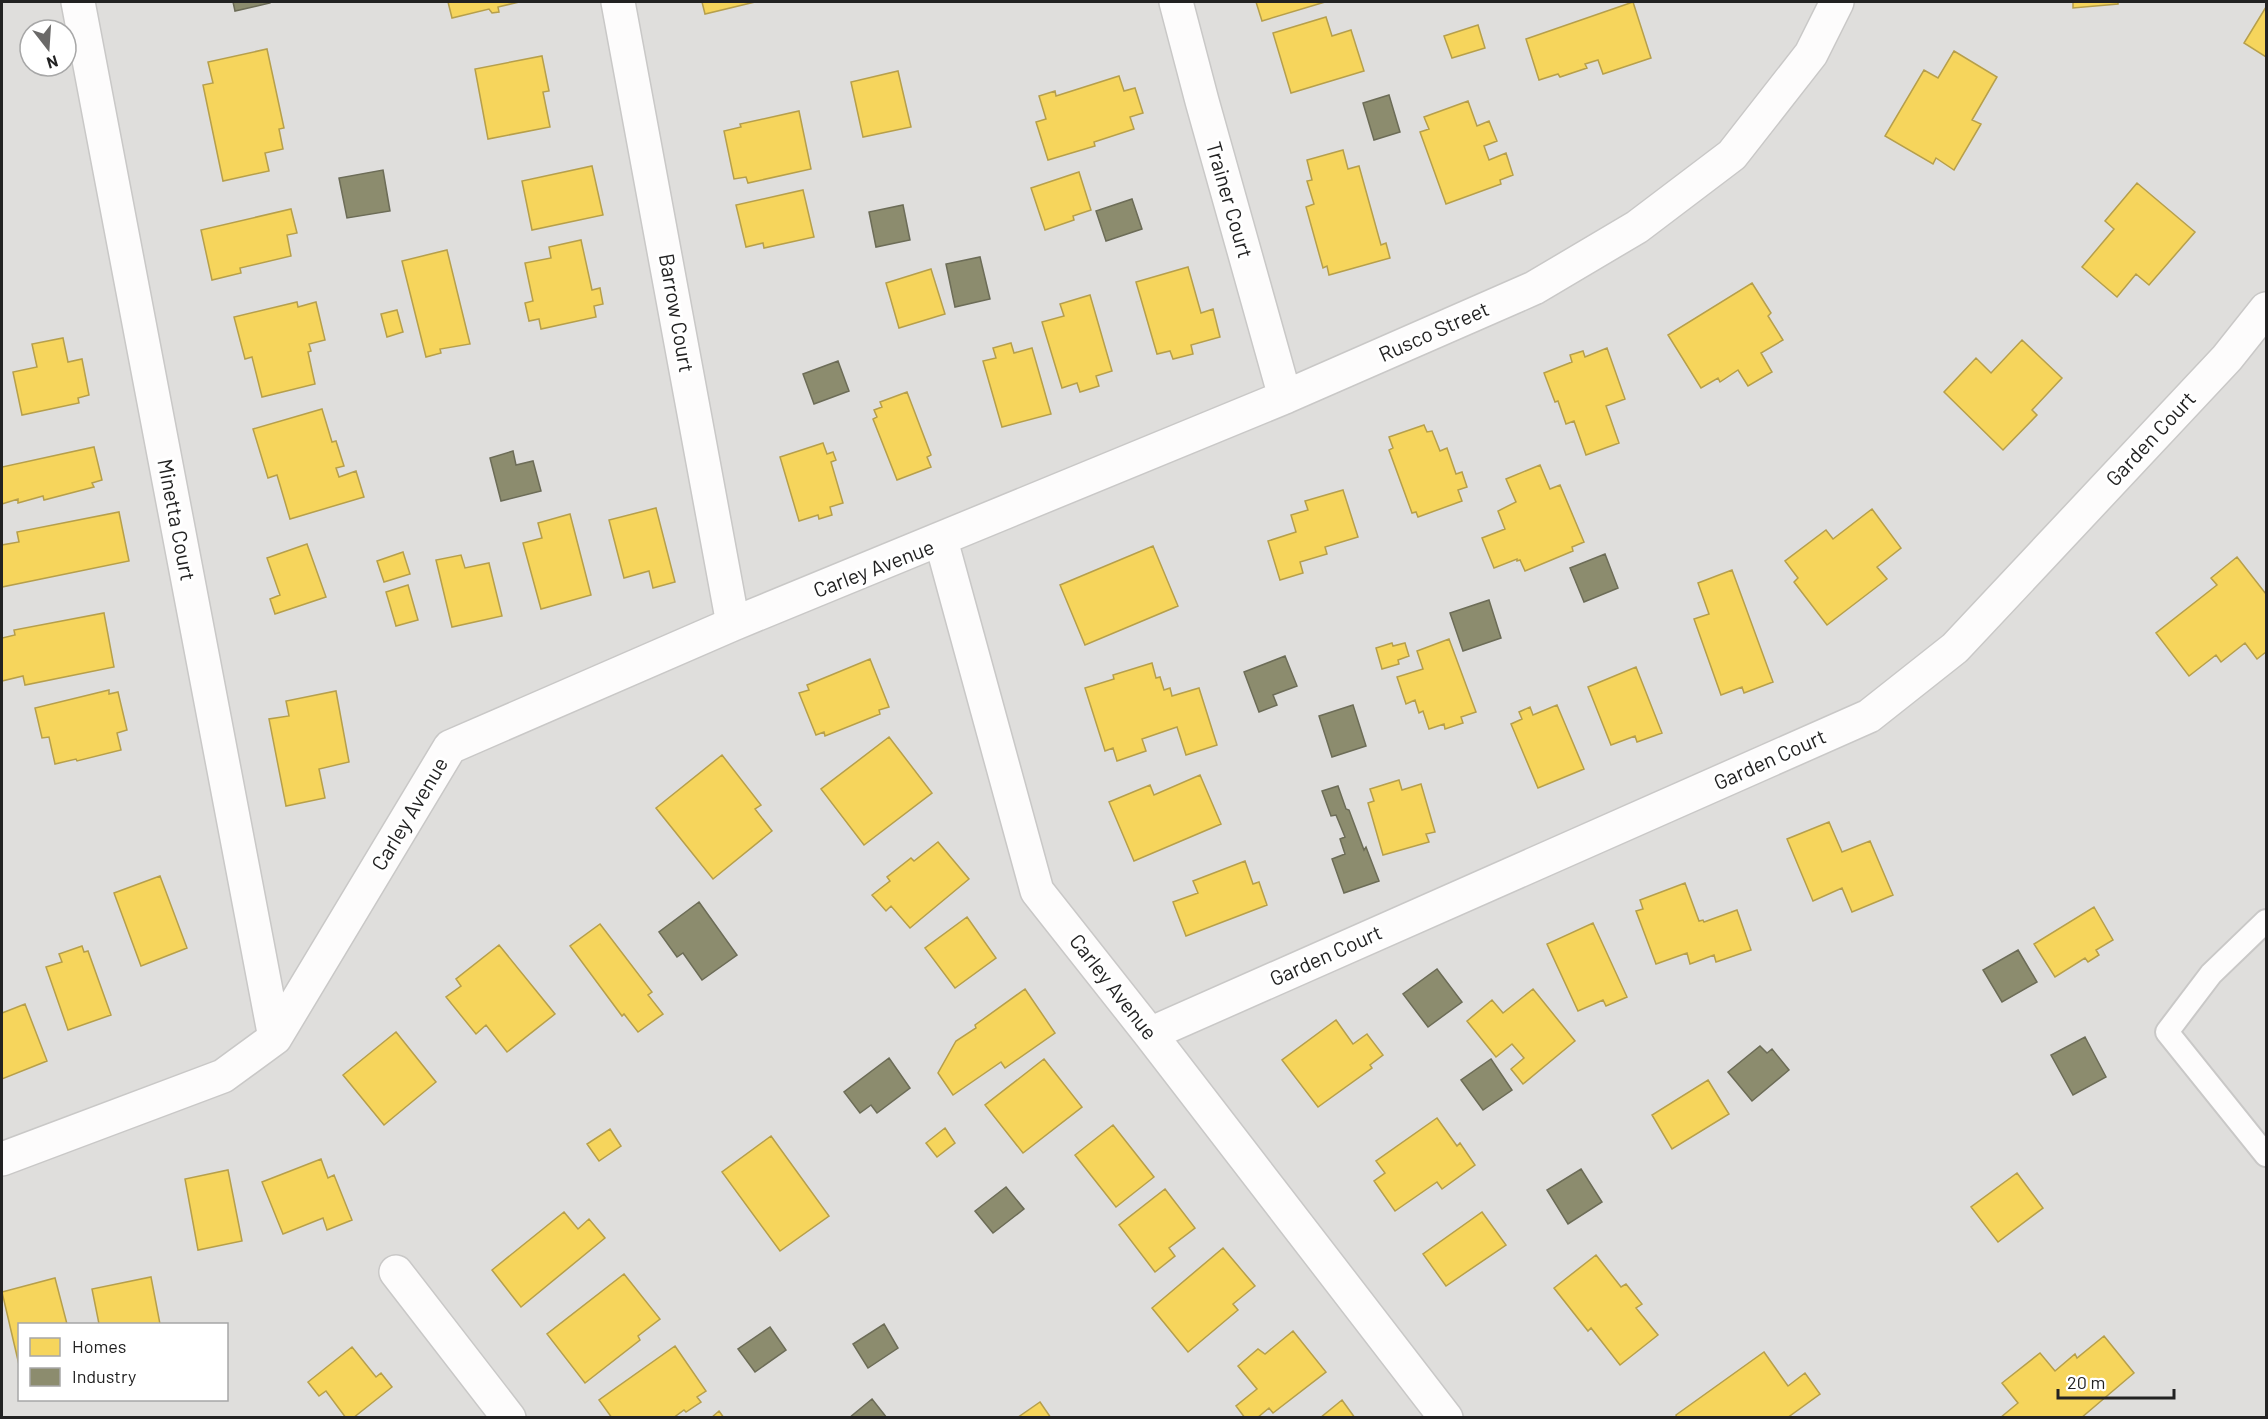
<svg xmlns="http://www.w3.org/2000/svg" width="2268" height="1419" font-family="Barlow,sans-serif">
  <rect width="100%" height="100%" fill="#f0eeeb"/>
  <path fill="#dfdedc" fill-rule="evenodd" d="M2 2H2266V1417H2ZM30 30H66V66H30ZM20 1324H226V1400H20Z"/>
  <path fill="#f6d55c" stroke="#b69f4b" stroke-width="1.5" d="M448 2H519L498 7 499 12 492 13 489 9 452 18Z
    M702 2H755L705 14Z
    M1256 2H1325L1262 21Z
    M1633 2 1651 58 1603 74 1598 60 1585 64 1587 68 1560 77 1558 74 1539 80 1526 39Z
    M2073 2H2118V4L2073 8Z
    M2266 7V57L2244 43Z
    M1326 17 1332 36 1351 30 1364 71 1291 93 1273 33Z
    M1478 25 1485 48 1452 58 1444 36Z
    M267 49 284 128 279 129 283 149 265 153 269 171 223 181 203 85 213 83 208 62Z
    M1954 51 1997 77 1972 120 1981 124 1954 170 1936 158 1933 164 1885 136 1924 70 1938 78Z
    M542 56 549 91 543 92 550 127 488 139 475 69Z
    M898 71 911 127 863 137 851 82Z
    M1119 76 1124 91 1135 88 1143 113 1130 117 1134 129 1094 142 1095 146 1048 160 1036 122 1046 119 1039 96 1055 91 1056 96Z
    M1468 101 1477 126 1489 121 1497 141 1484 146 1489 160 1506 153 1513 175 1500 180 1501 184 1446 204 1420 132 1429 129 1424 117Z
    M799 111 811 169 748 183 746 177 734 179 724 131 741 127 740 124Z
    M1343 150 1348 169 1359 166 1381 245 1386 243 1390 258 1329 275 1327 266 1323 268 1306 207 1314 204 1307 181 1312 180 1307 160Z
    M592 166 603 215 532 230 522 181Z
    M1079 172 1091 210 1073 216 1074 220 1045 230 1031 188Z
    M2137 183 2195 232 2149 285 2136 274 2117 297 2082 267 2114 229 2105 221Z
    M803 190 814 237 764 248 763 243 746 247 736 205Z
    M291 209 297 233 287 235 291 256 240 268 241 273 212 280 201 230Z
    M581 240 592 290 600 288 603 304 594 306 596 317 541 329 539 319 529 321 525 303 533 301 525 263 551 258 549 247Z
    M447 250 470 344 440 349 441 353 426 357 402 261Z
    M1188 267 1201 313 1213 309 1220 337 1191 345 1193 354 1173 359 1170 351 1157 354 1136 282Z
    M931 269 945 314 899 328 886 283Z
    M1752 283 1771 313 1768 316 1783 340 1761 353 1772 372 1748 386 1738 370 1720 382 1718 378 1701 388 1668 335Z
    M1090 295 1112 371 1096 376 1099 386 1080 392 1077 383 1062 388 1042 322 1064 316 1060 304Z
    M297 302 298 307 316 302 325 340 309 344 311 351 308 352 315 384 262 397 252 357 245 359 234 317Z
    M397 310 403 332 387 337 381 314Z
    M63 338 68 362 82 359 89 395 78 398 79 403 22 415 13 372 37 367 32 344Z
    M2022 340 2062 378 2032 410 2037 415 2003 450 1944 392 1976 358 1991 373Z
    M1011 343 1014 353 1032 348 1051 414 1002 427 983 361 996 358 993 348Z
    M1607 348 1625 399 1606 406 1619 443 1586 455 1574 421 1566 424 1558 401 1555 402 1544 373 1572 362 1570 355 1583 351 1585 357Z
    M907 392 931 455 927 457 931 467 897 480 873 419 877 417 874 410 882 407 880 402Z
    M322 409 332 442 336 441 344 466 336 468 339 477 356 471 364 497 290 519 277 475 268 478 253 429Z
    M1424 425 1427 432 1432 431 1440 451 1447 448 1456 474 1462 472 1467 487 1458 490 1462 501 1418 517 1416 512 1412 513 1389 450 1393 448 1389 437Z
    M823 443 827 454 833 452 836 460 831 462 843 503 830 507 832 515 819 519 818 515 799 521 780 457Z
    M94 447 102 480 92 483 94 487 44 500 43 496 18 503V499L2 504V467Z
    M1540 465 1550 489 1560 485 1584 542 1572 547 1573 551 1525 571 1520 560 1517 561V559L1494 568 1482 538 1505 529 1498 511 1516 502 1506 479Z
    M1343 490 1358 537 1325 547 1327 554 1300 562 1303 573 1280 580 1268 541 1296 532 1291 515 1308 510 1305 501Z
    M656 508 675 582 653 588 649 571 624 578 609 520Z
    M1872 509 1901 548 1877 567 1887 579 1827 625 1794 582 1798 578 1785 561 1826 530 1833 539Z
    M119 512 129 561 2 587V545L19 542 17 532Z
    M570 514 591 595 541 609 523 543 542 538 538 523Z
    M307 544 326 597 275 614 270 599 280 595 267 558Z
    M1153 546 1178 606 1085 645 1060 585Z
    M403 552 410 574 384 582 377 561Z
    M461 555 465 568 489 563 502 616 452 627 436 560Z
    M2237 557 2266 594V652L2257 659 2245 643 2221 662 2216 655 2189 676 2156 633 2217 585 2211 578Z
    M1732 570 1773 682 1744 693 1742 687 1721 695 1694 619 1709 614 1698 583Z
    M408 585 418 620 396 626 386 592Z
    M104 613 114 667 25 685 23 676 2 681V638L15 635 14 630Z
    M1449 639 1476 712 1461 717 1463 723 1445 729 1444 724 1429 729 1423 711 1419 713 1415 700 1406 704 1397 677 1423 669 1417 651Z
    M1392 643 1393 646 1405 643 1409 656 1398 660 1399 664 1382 669 1376 648Z
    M870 659 889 707 879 710 880 714 825 736 824 732 816 735 799 693 809 690 807 685Z
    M1152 663 1156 678 1160 677 1164 690 1170 688 1172 696 1199 688 1217 745 1186 755 1177 727 1142 739 1146 751 1117 761 1113 748 1105 751 1085 688 1114 679 1113 675Z
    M1636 667 1662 733 1637 742 1635 736 1611 745 1588 687Z
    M109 690V694L118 692 127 730 117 733 121 750 77 761 76 759 55 764 49 737 42 738 35 708Z
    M336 691 349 762 319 769 325 798 286 806 269 719 289 716 286 701Z
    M1557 705 1584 769 1538 788 1511 724 1522 719 1519 712 1530 707 1533 715Z
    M889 737 932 793 864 845 821 789Z
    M722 755 761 805 755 809 772 831 713 879 656 808Z
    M1200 775 1221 824 1134 861 1109 802 1150 785 1154 795Z
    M1399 780 1402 790 1421 784 1435 832 1426 834 1429 842 1383 855 1368 803 1374 801 1370 789Z
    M1829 822 1842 852 1870 841 1893 895 1852 912 1842 888 1813 901 1787 839Z
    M938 842 969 879 910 928 891 906 886 911 872 895 890 881 887 877 911 858 914 861Z
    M1245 861 1253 884 1259 882 1267 905 1186 936 1173 902 1198 893 1193 881Z
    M160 876 187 948 141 966 114 893Z
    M1685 883 1699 921 1703 920 1704 922 1737 910 1751 950 1716 962 1714 955 1690 964 1687 953 1656 964 1636 911 1643 909 1640 900Z
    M2094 907 2113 940 2096 950 2099 955 2088 962 2085 958 2055 977 2034 944Z
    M967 917 996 958 955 988 925 948Z
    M1593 923 1627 997 1606 1006 1603 1000 1578 1011 1547 944Z
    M600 924 652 992 648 995 663 1014 638 1032 624 1014 622 1016 570 946Z
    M499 945 555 1014 507 1052 486 1025 476 1034 446 997 461 986 456 979Z
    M82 946 84 952 88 951 111 1015 68 1030 46 967 62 962 59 954Z
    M1025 989 1055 1033 1005 1068 1001 1062 953 1095 938 1073 956 1041 976 1028 975 1025Z
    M1533 989 1575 1041 1523 1084 1511 1069 1524 1058 1512 1044 1496 1057 1467 1021 1492 1000 1503 1013Z
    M25 1004 47 1061 2 1079V1013Z
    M1336 1020 1353 1044 1367 1034 1383 1055 1370 1065 1372 1068 1318 1107 1282 1060Z
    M396 1032 436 1082 384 1125 343 1075Z
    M1044 1059 1082 1107 1023 1153 985 1105Z
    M1708 1080 1729 1114 1672 1149 1652 1115Z
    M1437 1118 1457 1146 1460 1143 1475 1165 1442 1189 1437 1182 1395 1211 1374 1181 1385 1173 1376 1161Z
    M1113 1125 1154 1177 1116 1207 1075 1155Z
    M945 1128 955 1143 937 1157 926 1143Z
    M610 1129 621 1146 599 1161 587 1144Z
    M771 1136 829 1216 780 1251 722 1172Z
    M321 1159 328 1178 334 1175 352 1220 327 1230 323 1218 283 1234 262 1182Z
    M228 1170 242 1241 198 1250 185 1179Z
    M2017 1173 2043 1208 1998 1242 1971 1207Z
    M1165 1189 1195 1228 1169 1248 1175 1256 1155 1272 1119 1225Z
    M564 1212 578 1229 589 1219 605 1238 521 1307 492 1270Z
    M1482 1212 1506 1245 1446 1286 1423 1254Z
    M1223 1248 1255 1286 1233 1304 1238 1310 1188 1352 1152 1308Z
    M1596 1255 1621 1287 1626 1284 1642 1304 1636 1308 1658 1335 1620 1365 1591 1328 1588 1331 1554 1288Z
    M624 1274 660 1319 638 1336 640 1340 585 1383 547 1334Z
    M151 1277 160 1324H99L92 1289Z
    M55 1278 67 1324H20V1369L2 1292Z
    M1293 1331 1326 1372 1273 1413 1269 1408 1257 1418H1245L1236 1406 1257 1389 1238 1366 1258 1349 1265 1354Z
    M2104 1336 2134 1373 2081 1418H2000L2018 1403 2002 1383 2040 1353 2055 1371 2075 1354 2077 1358Z
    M675 1346 706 1391 697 1397 701 1402 686 1412 684 1410 673 1418H612L599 1400Z
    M352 1347 376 1377 381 1373 392 1387 353 1418H346L326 1391 319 1396 308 1382Z
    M1764 1352 1788 1386 1805 1373 1820 1394 1787 1418H1677L1676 1415Z
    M1342 1400 1355 1418H1320Z
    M1040 1402 1051 1418H1017Z
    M719 1411 724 1418H711Z"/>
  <path fill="#8c8c6e" stroke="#6c6c57" stroke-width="1.5" d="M233 2H270V3L235 11Z
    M1389 95 1400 132 1374 140 1363 103Z
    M383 170 390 211 347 218 339 178Z
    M1132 199 1142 229 1106 241 1096 211Z
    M903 205 910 240 876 247 869 212Z
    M980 257 990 299 955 307 946 264Z
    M838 361 849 391 814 404 803 374Z
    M513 451 516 465 533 461 541 491 501 501 490 458Z
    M1605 554 1618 588 1584 602 1570 568Z
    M1489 600 1501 638 1463 651 1450 613Z
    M1285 656 1297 686 1273 695 1277 705 1259 712 1244 672Z
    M1353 705 1366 746 1332 757 1319 716Z
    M1338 786 1346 809 1349 810 1364 850 1366 847 1379 881 1344 893 1332 859 1345 854 1340 839 1345 837 1336 815 1331 816 1322 791Z
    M699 902 737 955 702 980 683 953 677 957 659 932Z
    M2018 950 2037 982 2002 1002 1983 970Z
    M1437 969 1462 1002 1428 1027 1403 994Z
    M2085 1037 2106 1077 2073 1095 2051 1055Z
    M1760 1046 1767 1053 1772 1049 1789 1070 1752 1101 1728 1072Z
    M889 1058 910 1088 877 1113 871 1105 860 1113 844 1092Z
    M1491 1059 1512 1090 1483 1110 1461 1080Z
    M1581 1169 1602 1202 1568 1224 1547 1190Z
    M1006 1187 1024 1209 993 1233 975 1211Z
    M884 1324 898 1348 868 1368 853 1344Z
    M770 1327 786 1350 755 1372 738 1349Z
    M872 1399 887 1418H849Z"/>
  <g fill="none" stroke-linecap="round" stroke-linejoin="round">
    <g stroke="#c9c8c7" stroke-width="26">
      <path id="lane" d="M2266 921 2211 974 2167 1032 2266 1155"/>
    </g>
    <g stroke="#c9c8c7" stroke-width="36">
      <path id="street" d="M78 2 275 1038
        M618 2 733 624
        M1176 2 1202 101 1285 397
        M941 540 1037 891 1150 1034 1446 1418
        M1150 1034 1869 716 1955 648 2227 358 2266 309
        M2 1159 223 1076 275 1038 450 747 733 624 1285 397 1534 288 1637 227 1732 155 1811 54 1837 2
        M396 1272 509 1418"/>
    </g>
    <use href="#lane" stroke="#fdfcfc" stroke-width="22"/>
    <use href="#street" stroke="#fdfcfc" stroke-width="33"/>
  </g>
  <g text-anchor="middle" stroke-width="6" stroke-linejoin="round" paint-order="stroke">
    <g font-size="21" fill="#222" stroke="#fff">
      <text transform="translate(1229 200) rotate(74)" y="7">Trainer Court</text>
      <text transform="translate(676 313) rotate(80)" y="7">Barrow Court</text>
      <text transform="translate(1434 332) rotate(-24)" y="7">Rusco Street</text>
      <text transform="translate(2151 439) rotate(-47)" y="7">Garden Court</text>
      <text transform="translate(176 520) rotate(79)" y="7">Minetta Court</text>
      <text transform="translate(874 569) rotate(-21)" y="7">Carley Avenue</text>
      <text transform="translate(1770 760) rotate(-24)" y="7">Garden Court</text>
      <text transform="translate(410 814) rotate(-59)" y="7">Carley Avenue</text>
      <text transform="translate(1326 956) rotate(-24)" y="7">Garden Court</text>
      <text transform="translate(1113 987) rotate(52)" y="7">Carley Avenue</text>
    </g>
  </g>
  <rect width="2268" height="1419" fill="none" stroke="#222222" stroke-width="6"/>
  <rect x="18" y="1323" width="210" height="78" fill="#ffffff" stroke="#a7a7a7" stroke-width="1.5"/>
  <rect x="30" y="1338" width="30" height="18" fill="#f6d55c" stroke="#a7a7a7" stroke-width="1.5"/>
  <text x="72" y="1353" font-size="18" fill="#222222">Homes</text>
  <rect x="30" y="1368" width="30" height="18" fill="#8c8c6e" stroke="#a7a7a7" stroke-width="1.5"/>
  <text x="72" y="1383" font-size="18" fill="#222222">Industry</text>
  <g transform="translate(48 48) rotate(163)"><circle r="28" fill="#ffffff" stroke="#a7a7a7" stroke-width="1.5"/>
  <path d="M0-4.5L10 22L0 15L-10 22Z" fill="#6a6968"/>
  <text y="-9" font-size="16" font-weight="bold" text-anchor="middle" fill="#222222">N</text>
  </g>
  <path d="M2058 1389v9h116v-9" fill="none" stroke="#222222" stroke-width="3"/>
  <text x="2067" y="1389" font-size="18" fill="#222222" stroke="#ffffff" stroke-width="4.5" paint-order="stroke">20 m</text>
</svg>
